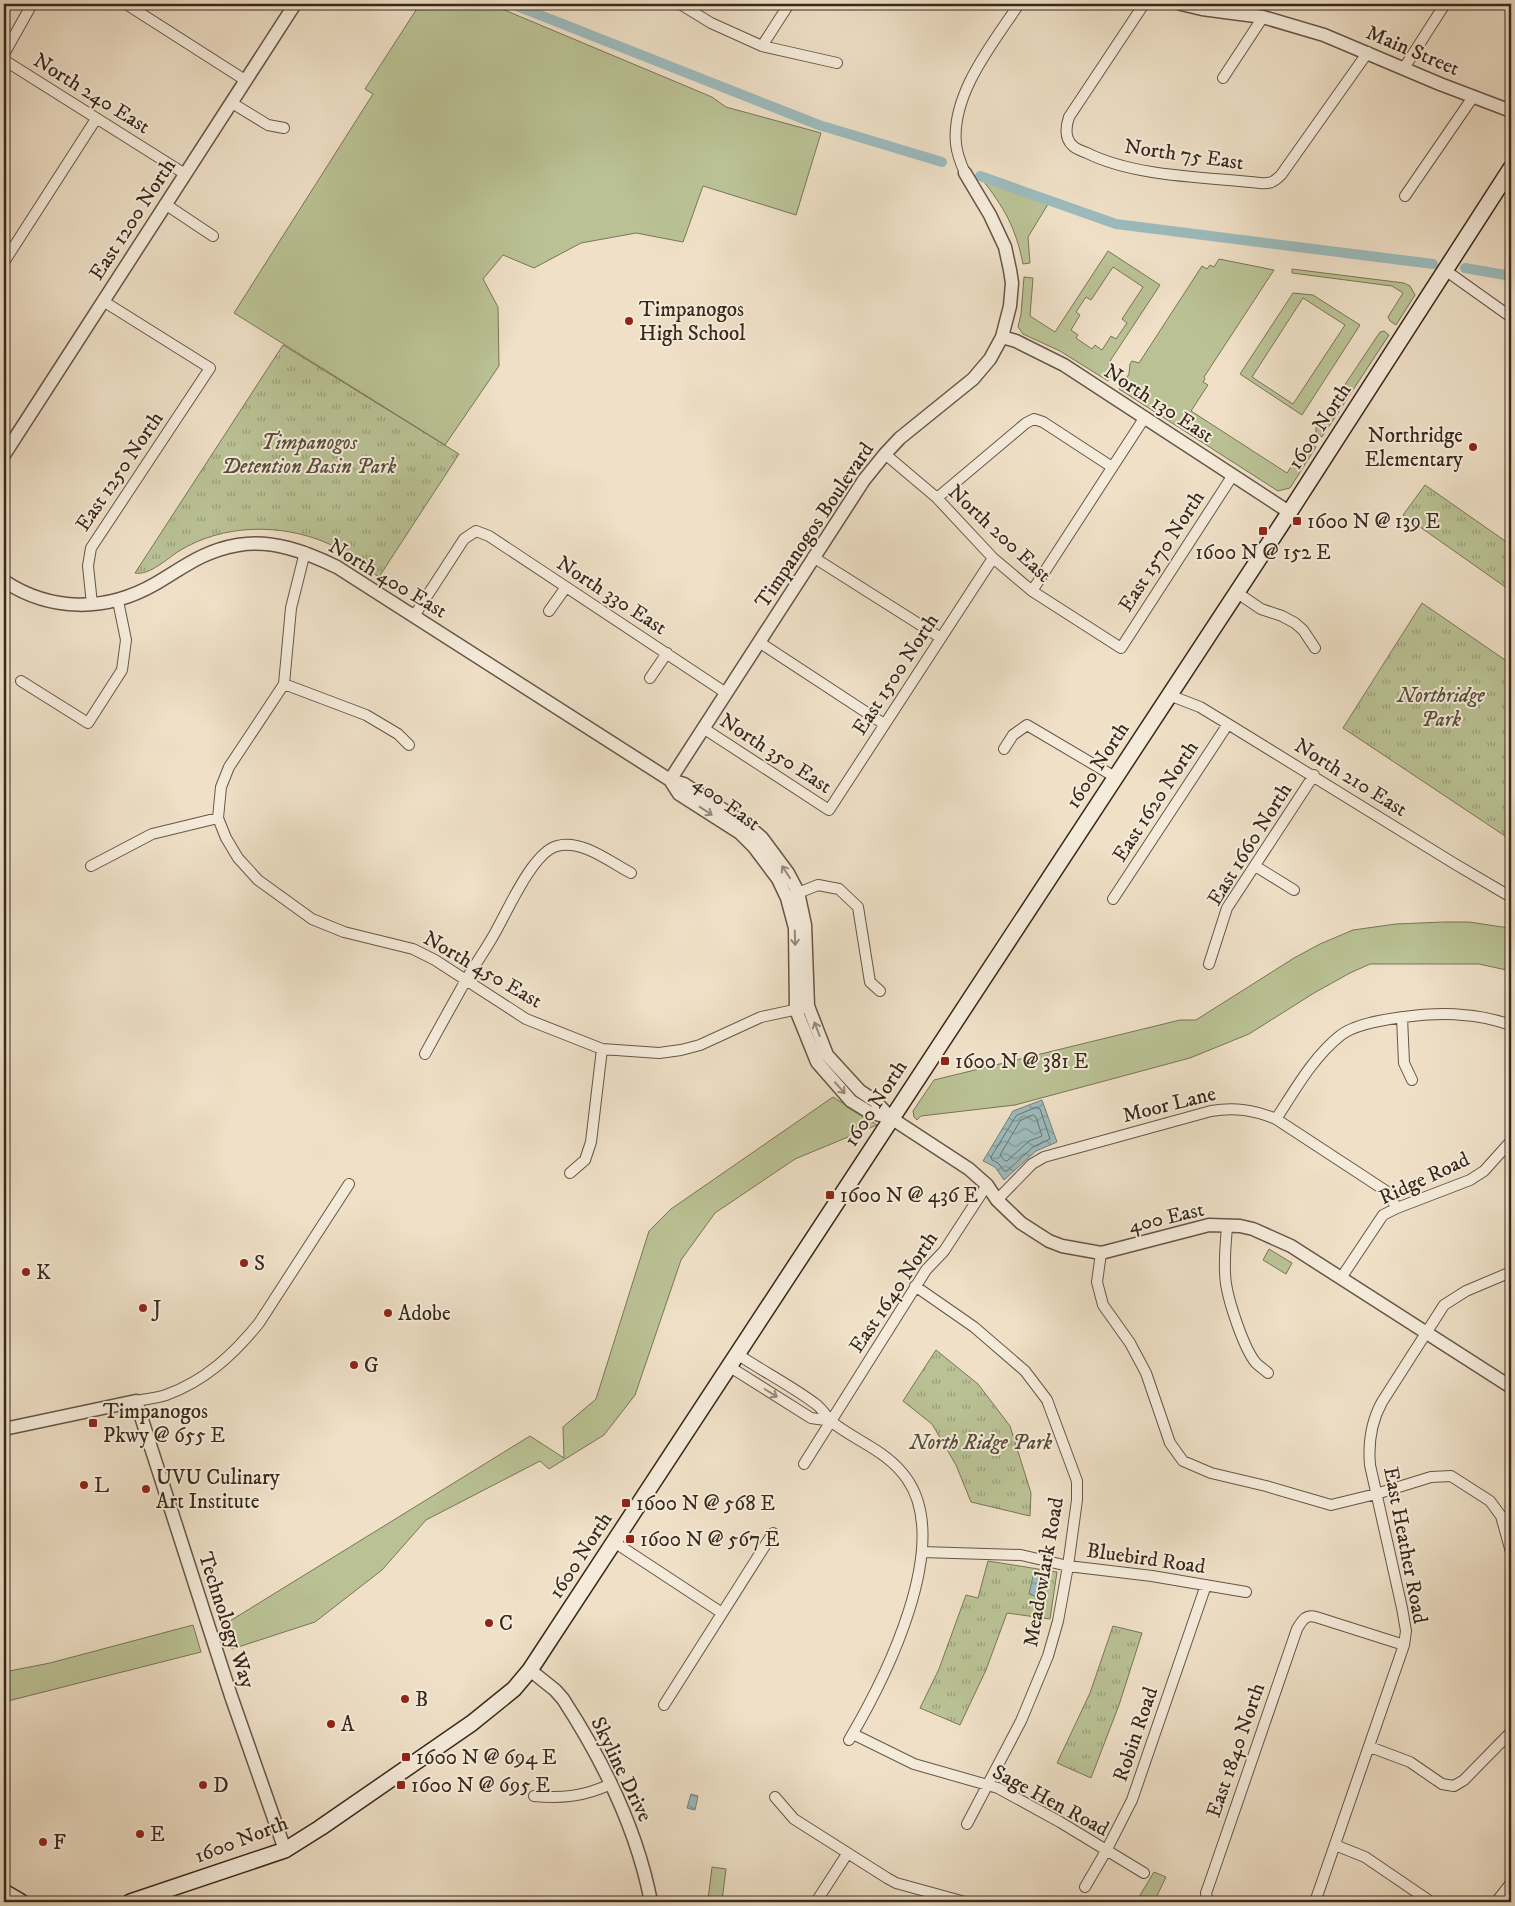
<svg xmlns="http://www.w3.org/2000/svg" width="1515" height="1906" font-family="'IM FELL DW Pica',serif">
  <defs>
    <pattern id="park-tufts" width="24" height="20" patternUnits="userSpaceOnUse" patternTransform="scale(1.25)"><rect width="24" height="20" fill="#bac295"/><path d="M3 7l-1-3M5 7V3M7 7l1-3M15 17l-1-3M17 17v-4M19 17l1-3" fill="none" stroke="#989e79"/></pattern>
    <pattern id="water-waves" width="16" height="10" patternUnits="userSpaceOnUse" patternTransform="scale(1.25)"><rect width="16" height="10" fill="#9cbbbd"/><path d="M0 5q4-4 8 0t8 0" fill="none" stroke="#809899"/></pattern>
  </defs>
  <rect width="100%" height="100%" fill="#efe0c7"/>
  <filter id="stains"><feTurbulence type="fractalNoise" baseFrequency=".004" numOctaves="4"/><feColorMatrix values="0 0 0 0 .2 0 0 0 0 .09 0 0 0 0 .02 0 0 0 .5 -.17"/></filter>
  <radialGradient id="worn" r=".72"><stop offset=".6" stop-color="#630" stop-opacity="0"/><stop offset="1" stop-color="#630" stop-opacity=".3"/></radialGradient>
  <path fill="#bac295" stroke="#797558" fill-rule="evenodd" d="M420 4H490L712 97 726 107 821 133 796 215 703 186 683 242 636 233 581 243 534 268 503 255 483 279 498 307 499 366 445 445 234 313 373 94 365 89Z
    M981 178 1048 204 1028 237 1030 263 1023 264C1016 228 1004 207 981 178Z
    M1108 251 1160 285 1108 364 1115 370 1108 381 1060 351 1023 334 1018 327 1021 314 1024 277 1033 278 1030 316 1055 332ZM1113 267 1143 287 1122 319 1127 323 1116 339 1111 336 1102 350 1095 345 1092 349 1076 338 1078 335 1071 330 1080 315 1076 312 1086 297 1091 300Z
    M1219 259 1274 270 1204 377 1205 379 1203 382 1208 385 1191 411 1287 473 1306 444 1310 443 1316 447 1290 488 1278 491 1119 389 1129 374 1130 364 1132 361 1139 363 1202 266 1207 269 1210 265 1214 267Z
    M1292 269 1404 283 1410 286 1415 295 1396 325 1390 321 1388 317 1403 293 1392 286 1292 273Z
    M1293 293 1313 295 1360 325 1302 415 1240 374ZM1303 298 1345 325 1293 404 1252 377Z
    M1384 331 1389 335 1322 437 1316 433V428L1380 332Z
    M1444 922H1469L1509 928 1511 925V971L1479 964H1370L1350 973 1314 993 1249 1034 1190 1058 1015 1105 921 1116 917 1120 914 1117 913 1111 934 1080 1180 1020H1196L1294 958 1320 944 1353 930 1396 924Z
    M833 1097 877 1125 795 1159 715 1213 681 1260 635 1395 604 1435 549 1469 540 1461 426 1520 382 1570 315 1622 232 1649 225 1624 530 1436 564 1458 563 1427 596 1399 649 1231 671 1209Z
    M1269 1249 1292 1263 1286 1274 1263 1260Z
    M193 1625 201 1652 4 1702V1672L50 1663Z
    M712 1867 726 1869 722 1901 708 1899Z
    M1154 1872 1166 1877 1154 1902H1136Z"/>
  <path fill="url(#park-tufts)" stroke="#797558" d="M283 345 459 454 379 577C362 566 345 551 327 543 280 523 223 524 179 551 168 558 149 576 135 573Z
    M1425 485 1511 545V591L1403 515Z
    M1422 603 1511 664V840L1343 728Z
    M936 1350 978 1384 1010 1426 1031 1493 1030 1516 971 1502 956 1465 932 1424 903 1401Z
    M988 1561 1057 1572 1050 1619 1007 1613 986 1670 960 1725 920 1708 939 1669 966 1595 978 1598Z
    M1113 1626 1142 1633 1119 1705 1091 1778 1057 1763 1090 1693Z"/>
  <path fill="url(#water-waves)" stroke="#74807d" d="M1042 1100 1057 1142 1036 1151 1004 1180 995 1167 983 1161 1013 1111Z
    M1034 1572 1044 1574 1038 1597 1029 1594Z
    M691 1794 698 1796 695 1810 687 1808Z"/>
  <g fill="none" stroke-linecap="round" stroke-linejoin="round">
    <path stroke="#6a726c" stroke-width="1" d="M1037 1107 1040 1109 1050 1139 1033 1147 1007 1171H1004L998 1163 992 1160 991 1157 1016 1116Z
      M1033 1115 1036 1117 1042 1136 1029 1141 1007 1161H1005L1000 1155 1020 1121Z"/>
    <path stroke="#9cbbbd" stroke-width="10" d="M512 4 819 125 942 162
      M980 176 1116 224 1433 264
      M1465 268 1511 276"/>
    <g stroke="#665647" stroke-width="12">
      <path id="minor" d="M126 4 245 80
        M680 4 711 23 762 46 837 63
        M1144 4 1069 117C1066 126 1064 138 1073 146 1076 149 1082 151 1087 153 1135 177 1206 177 1260 183 1270 184 1274 182 1281 175L1368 52
        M762 46 789 4
        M4 54 32 4
        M4 60 185 174
        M1404 68 1445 4
        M1223 78 1263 17
        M232 103 268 125 284 128
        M965 173C961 164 957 154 956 144 951 94 993 43 1019 4
        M1405 196 1473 97
        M165 204 213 236
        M4 262 96 119
        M1445 270 1511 317
        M885 454 937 498 993 558 1032 591 1121 648 1233 475
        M937 498 1026 423 1034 419 1043 422 1112 467
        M305 552 291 608 284 684 229 767 221 787 218 818 226 838 238 858 258 880 312 919 344 932 413 949 435 960 526 1019 602 1049 659 1053 681 1050 700 1045 761 1017 803 1008
        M813 557 941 638
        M1032 591 1145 417
        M1236 592 1261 609 1282 616 1295 623 1303 630 1315 648
        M92 604 88 566 91 548 210 368 103 301
        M549 611 566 587
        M414 616 464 539 476 531 489 536 726 693
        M759 642 884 724
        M650 678 667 653
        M21 681 88 723 122 670 126 640 118 601
        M284 684 366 715 398 734 409 745
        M1169 695 1200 707 1228 724 1455 864 1511 897
        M703 728 829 810 993 558
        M1004 749 1013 735 1027 725 1115 777
        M91 866 152 834 218 818
        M1255 866 1294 890
        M793 895 818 885 839 889 858 907 870 982 880 991
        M1113 899 1228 724
        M1209 964 1227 908 1314 775
        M1402 1017 1404 1063 1412 1080
        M425 1054C438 1030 452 1005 466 980 475 964 487 948 496 931 508 910 533 852 557 846 582 839 610 862 631 873
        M1276 1119C1295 1090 1313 1057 1341 1035 1363 1018 1435 1012 1463 1015 1479 1016 1496 1020 1511 1025
        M570 1173 585 1160 591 1142 602 1049
        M997 1200 1032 1164 1044 1157 1211 1111C1235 1107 1254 1110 1276 1119L1386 1191 1397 1208
        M1227 1225C1226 1244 1223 1265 1226 1284 1229 1303 1244 1349 1256 1363 1260 1367 1265 1370 1268 1373
        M1101 1253 1097 1282 1103 1305 1130 1343 1146 1373 1170 1443 1183 1461 1211 1473 1266 1486 1331 1505 1376 1494 1431 1477 1451 1476 1490 1501 1501 1516 1511 1552
        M1341 1278 1383 1215 1397 1208 1470 1180 1484 1171 1511 1141
        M915 1286 974 1327 1025 1371 1047 1400 1077 1481V1500L1068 1566 1058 1621 1048 1656 1021 1721 967 1824
        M737 1354C764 1372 792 1386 817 1405 823 1410 827 1417 832 1422 857 1442 888 1451 907 1479 953 1545 885 1679 849 1740
        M730 1367 811 1418 832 1421
        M136 1401C146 1399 157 1398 166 1395 205 1381 234 1354 259 1323L349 1184
        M804 1464 926 1270 944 1251 987 1185
        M614 1542 722 1613
        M922 1552 1021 1555 1068 1566 1152 1576 1246 1592
        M664 1705 773 1533
        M853 1734 914 1764 998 1788 1060 1822 1144 1873
        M1370 1747 1410 1762 1442 1784 1454 1786 1464 1780 1511 1732
        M534 1796C562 1799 585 1796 611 1784
        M775 1797 794 1819 887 1878 896 1883 965 1902
        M1335 1845 1365 1857 1431 1902
        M1085 1887 1106 1851 1132 1800 1206 1585
        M816 1902 847 1854
        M1208 1902 1206 1893 1212 1876 1297 1629C1302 1621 1305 1614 1316 1617L1404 1645
        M1315 1902 1404 1645 1406 1631 1402 1608 1370 1465C1368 1442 1371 1422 1382 1402L1444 1305 1466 1291 1511 1272
        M1496 1902 1511 1883"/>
    </g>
    <g stroke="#665647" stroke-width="15">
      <path id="tertiary" d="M1181 4 1202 9 1263 17 1324 35 1440 84 1511 111
        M1002 337 1016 341 1064 365 1289 512
        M4 455 295 4
        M4 581C51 612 106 612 155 584 184 567 203 551 238 545 272 539 306 552 337 567L670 780 684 784 748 826 762 838 788 873 798 892 805 925 808 1006 827 1055 860 1091 875 1101 891 1118 969 1169 987 1185 997 1200 1021 1223 1049 1241 1062 1246 1101 1253 1209 1225 1240 1226 1253 1229 1291 1246 1511 1387
        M670 780 864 480 885 454 900 438 973 379 990 359 1002 337 1010 306 1012 283 1010 270 1005 247 990 215 965 173
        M670 780 679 794 740 833 754 847 778 879 787 898 795 928 796 1010 817 1062 851 1101 869 1112 891 1118
        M4 1429 136 1401 231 1696 285 1850
        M530 1670 555 1690 563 1699C604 1762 637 1829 651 1902"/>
    </g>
    <g stroke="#38281c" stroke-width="18">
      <path id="secondary" d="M4 1892 21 1902
        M130 1902 285 1850 320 1828 472 1723 514 1689 530 1670 1285 519 1511 168"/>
    </g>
    <use href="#minor" stroke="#f5ebdb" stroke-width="10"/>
    <use href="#tertiary" stroke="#f5ebdb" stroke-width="12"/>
    <use href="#secondary" stroke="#f5ebdb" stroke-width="15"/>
  </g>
  <defs><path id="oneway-shaft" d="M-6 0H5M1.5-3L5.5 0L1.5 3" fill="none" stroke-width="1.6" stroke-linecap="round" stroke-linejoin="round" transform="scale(1.25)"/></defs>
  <g stroke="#968a7c">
    <use href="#oneway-shaft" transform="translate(706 811) rotate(33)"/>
    <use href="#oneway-shaft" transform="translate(786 872) rotate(-123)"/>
    <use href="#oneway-shaft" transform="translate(795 938) rotate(88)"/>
    <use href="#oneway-shaft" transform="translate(817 1029) rotate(-111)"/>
    <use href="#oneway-shaft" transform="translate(840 1088) rotate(49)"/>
    <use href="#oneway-shaft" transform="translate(771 1393) rotate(32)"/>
  </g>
  <g fill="#8f2418" stroke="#f5ebdb" stroke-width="2">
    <circle cx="629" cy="321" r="5"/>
    <circle cx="1473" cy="447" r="5"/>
    <rect x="1292" y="516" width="10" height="10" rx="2.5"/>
    <rect x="1258" y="526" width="10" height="10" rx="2.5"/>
    <rect x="940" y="1056" width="10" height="10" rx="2.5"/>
    <rect x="825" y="1190" width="10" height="10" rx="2.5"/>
    <circle cx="244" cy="1263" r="5"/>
    <circle cx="26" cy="1272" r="5"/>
    <circle cx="143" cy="1308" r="5"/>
    <circle cx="388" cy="1313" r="5"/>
    <circle cx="354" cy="1365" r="5"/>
    <rect x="88" y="1418" width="10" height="10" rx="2.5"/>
    <circle cx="84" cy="1485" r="5"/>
    <circle cx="146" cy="1489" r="5"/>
    <rect x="621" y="1498" width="10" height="10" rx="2.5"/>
    <rect x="625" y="1534" width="10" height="10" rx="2.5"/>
    <circle cx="489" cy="1623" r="5"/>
    <circle cx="405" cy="1699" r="5"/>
    <circle cx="331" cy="1724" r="5"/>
    <rect x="401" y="1752" width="10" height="10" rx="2.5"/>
    <circle cx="203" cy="1785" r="5"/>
    <rect x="396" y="1780" width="10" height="10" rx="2.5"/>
    <circle cx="140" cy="1834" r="5"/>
    <circle cx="43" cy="1842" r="5"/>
  </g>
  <g text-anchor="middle" stroke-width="4" stroke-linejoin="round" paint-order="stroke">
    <g font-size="21" fill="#38281c" stroke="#f5ebdb">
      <text transform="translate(1413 50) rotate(23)" y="7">Main Street</text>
      <text transform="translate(92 93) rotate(32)" y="7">North 240 East</text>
      <text transform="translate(1184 154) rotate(8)" y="7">North 75 East</text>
      <text transform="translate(132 219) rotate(-57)" y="7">East 1200 North</text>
      <text transform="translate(1159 403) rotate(33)" y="7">North 130 East</text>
      <text transform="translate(1319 426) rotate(-57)" y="7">1600 North</text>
      <text transform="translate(119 471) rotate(-56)" y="7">East 1250 North</text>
      <text transform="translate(814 525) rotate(-56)" y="7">Timpanogos Boulevard</text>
      <text transform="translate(1000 533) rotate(43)" y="7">North 200 East</text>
      <text transform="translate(1161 551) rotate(-57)" y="7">East 1570 North</text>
      <text transform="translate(388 578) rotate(31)" y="7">North 400 East</text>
      <text transform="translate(612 595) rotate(33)" y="7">North 330 East</text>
      <text transform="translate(895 674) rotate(-57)" y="7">East 1500 North</text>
      <text transform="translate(776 753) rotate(33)" y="7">North 350 East</text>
      <text transform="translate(1097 765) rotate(-57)" y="7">1600 North</text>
      <text transform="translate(1351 777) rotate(32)" y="7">North 210 East</text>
      <text transform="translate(1155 801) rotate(-57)" y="7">East 1620 North</text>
      <text transform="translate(727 803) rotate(36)" y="7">400 East</text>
      <text transform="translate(1249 844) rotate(-58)" y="7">East 1660 North</text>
      <text transform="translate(483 969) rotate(30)" y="7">North 450 East</text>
      <text transform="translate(875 1103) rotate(-57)" y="7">1600 North</text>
      <text transform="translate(1169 1104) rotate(-14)" y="7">Moor Lane</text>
      <text transform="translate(1424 1178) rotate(-25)" y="7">Ridge Road</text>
      <text transform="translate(1166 1217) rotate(-13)" y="7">400 East</text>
      <text transform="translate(893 1292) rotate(-56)" y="7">East 1640 North</text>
      <text transform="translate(1406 1545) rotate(79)" y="7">East Heather Road</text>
      <text transform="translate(580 1555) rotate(-57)" y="7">1600 North</text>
      <text transform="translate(1146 1558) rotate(8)" y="7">Bluebird Road</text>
      <text transform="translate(1043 1572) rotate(-80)" y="7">Meadowlark Road</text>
      <text transform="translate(227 1620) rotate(72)" y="7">Technology Way</text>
      <text transform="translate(1135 1734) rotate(-71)" y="7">Robin Road</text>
      <text transform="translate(1235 1750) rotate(-71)" y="7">East 1840 North</text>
      <text transform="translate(622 1769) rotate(64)" y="7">Skyline Drive</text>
      <text transform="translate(1051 1800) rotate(28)" y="7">Sage Hen Road</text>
      <text transform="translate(241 1839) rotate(-21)" y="7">1600 North</text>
    </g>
    <g font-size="21" fill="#38281c" stroke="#f5ebdb" text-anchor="start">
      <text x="639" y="316">Timpanogos<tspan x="639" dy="24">High School</tspan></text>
      <text x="1463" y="442" text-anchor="end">Northridge<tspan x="1463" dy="24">Elementary</tspan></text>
      <text x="1307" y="528">1600 N @ 139 E</text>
      <text x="1263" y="559" text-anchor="middle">1600 N @ 152 E</text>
      <text x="955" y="1068">1600 N @ 381 E</text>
      <text x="840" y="1202">1600 N @ 436 E</text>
      <text x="254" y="1270">S</text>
      <text x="36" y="1279">K</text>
      <text x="153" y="1315">J</text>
      <text x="398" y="1320">Adobe</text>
      <text x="364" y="1372">G</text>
      <text x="103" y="1418">Timpanogos<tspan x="103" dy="24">Pkwy @ 655 E</tspan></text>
      <text x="156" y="1484">UVU Culinary<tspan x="156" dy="24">Art Institute</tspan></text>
      <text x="94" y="1492">L</text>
      <text x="636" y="1510">1600 N @ 568 E</text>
      <text x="640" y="1546">1600 N @ 567 E</text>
      <text x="499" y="1630">C</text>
      <text x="415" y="1706">B</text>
      <text x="341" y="1731">A</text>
      <text x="416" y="1764">1600 N @ 694 E</text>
      <text x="213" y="1792">D</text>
      <text x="411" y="1792">1600 N @ 695 E</text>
      <text x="150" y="1841">E</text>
      <text x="53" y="1849">F</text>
    </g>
    <g font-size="21" font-style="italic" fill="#584e3a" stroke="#f5ebdb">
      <text x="309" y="449">Timpanogos<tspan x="309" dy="24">Detention Basin Park</tspan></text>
      <text x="1441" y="702">Northridge<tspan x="1441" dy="24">Park</tspan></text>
      <text x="981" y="1449">North Ridge Park</text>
    </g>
  </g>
  <rect width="1515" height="1906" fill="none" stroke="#efe0c7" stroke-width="20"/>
  <rect x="5" y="5" width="1505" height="1896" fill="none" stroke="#38281c" stroke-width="2.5"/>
  <rect x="10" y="10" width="1495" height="1886" fill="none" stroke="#38281c"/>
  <rect width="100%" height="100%" filter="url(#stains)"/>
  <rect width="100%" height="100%" fill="url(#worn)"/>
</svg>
